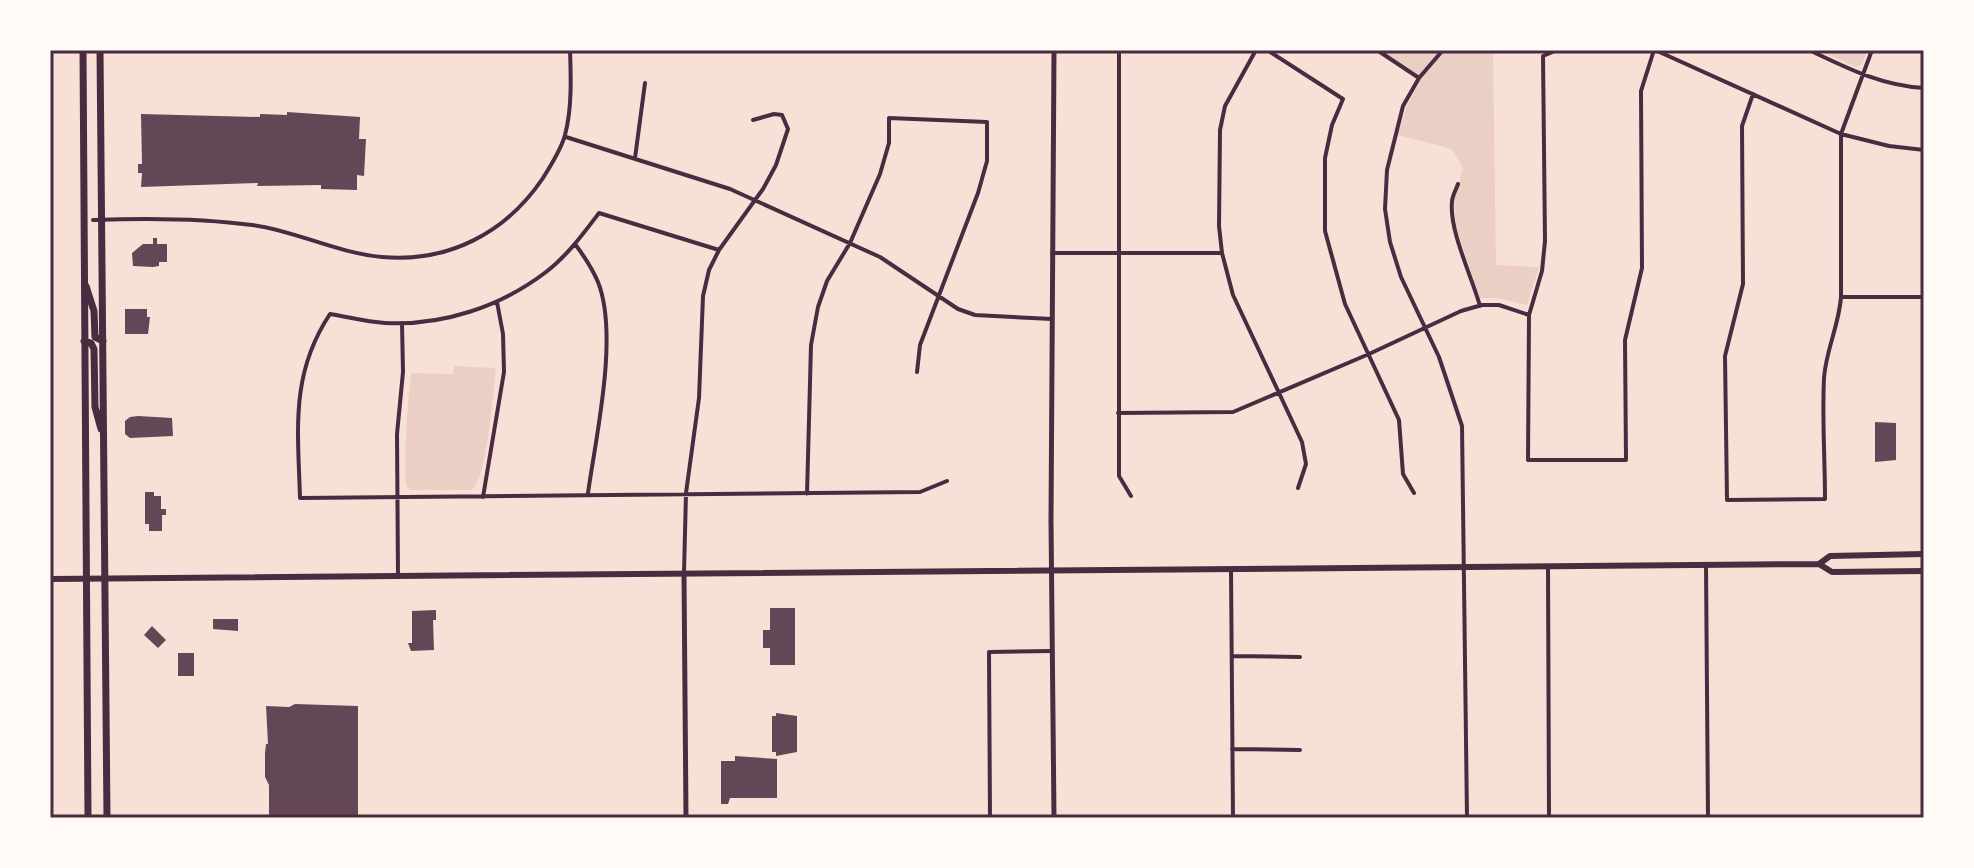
<svg xmlns="http://www.w3.org/2000/svg" width="1974" height="868" font-family="'Sofia Sans Condensed',sans-serif">
  <rect width="100%" height="100%" fill="#f7e1d7"/>
  <path fill="#ebcfc5" d="M1373 50H1493L1496 265 1539 267 1527 305 1496 298H1480L1456 227 1454 198 1463 168 1452 149 1398 135 1407 106 1420 81Z
    M1817 50H1868L1861 65 1856 67Z
    M454 366 496 368C493 391 487 479 472 490H411L406 486C404 448 407 411 411 373L453 374Z"/>
  <path fill="#644757" d="M287 112 360 117 359 139H366L364 176 357 175V190L321 189V185L257 186 258 183 141 187 142 173H138V164H142L141 114 260 117V114L287 115Z
    M153 238H157V244H167V262H159V266L153 267 133 266 132 253 143 244H153Z
    M125 309H147V317H150L148 334H125Z
    M138 416 172 418 173 436 130 438 125 434V421L130 417Z
    M1875 422 1896 423V460L1875 462Z
    M145 492H154V496H161V509H166V515H162V531H149V524H145Z
    M770 608H795V665H770V648H763V630H770Z
    M436 610V620H433L434 650 411 651 408 643H412V611Z
    M213 619H238V631L213 629Z
    M152 626 166 640 158 648 144 635Z
    M178 653H194V676H178Z
    M295 704 358 706V818H269V785L265 777V753L266 744H268L266 706 289 707Z
    M776 713 797 716V752L776 756V752H772V716H776Z
    M735 756 777 759V798H730L728 804H721V761H735Z"/>
  <g fill="none" stroke-linecap="round" stroke-linejoin="round">
    <path stroke="#4a2c40" stroke-width="4" d="M1119 50V476L1131 496
      M1256 50 1225 106 1220 130 1219 226 1222 253 1233 295 1302 442 1306 464 1298 488
      M1267 50 1343 99 1332 125 1325 158V231L1345 304 1399 420 1403 474 1414 493
      M1377 50 1419 78
      M1443 50 1419 78 1403 106 1387 170 1385 209 1390 242 1401 277 1439 357 1462 426 1467 818
      M1557 50 1543 56 1545 241 1542 271 1529 315 1528 460H1626L1625 340 1642 268 1641 91 1654 50
      M1655 50 1841 134 1889 146 1924 150
      M1809 50C1847 68 1882 86 1924 88
      M1753 94 1742 126 1743 284 1725 356 1727 500 1825 499C1825 459 1822 418 1824 378 1826 350 1839 325 1841 297V134L1872 50
      M566 137 730 189 880 257 958 309 975 315 1052 319
      M635 158 645 83
      M1458 184C1456 190 1452 196 1452 202 1449 230 1472 277 1480 306
      M93 220C145 218 200 218 252 225 296 231 337 253 382 257 448 263 506 233 543 178 551 165 561 150 565 135 572 109 571 77 570 50
      M575 244C584 256 592 268 598 282 619 335 596 436 588 493
      M719 250 599 213C583 234 567 256 546 272 500 307 442 326 385 323 367 322 348 317 330 314 290 374 298 430 300 498L920 492 947 481
      M1052 253H1222
      M1841 297H1924
      M1118 413 1233 412 1369 354 1461 311 1482 305H1499L1529 315
      M807 494 811 345 818 307 827 281 850 243 880 174 889 143V118L987 122V161L978 193 920 345 917 372
      M483 497 504 372 503 334 497 302
      M1706 565 1708 818
      M1548 566 1549 818
      M1231 569 1233 818
      M684 573 686 493 699 398 703 296 709 270 719 250 763 189 776 165 788 129 782 115 774 114 753 120
      M398 576 397 434 403 372 402 323
      M1232 656 1300 657
      M1232 749 1300 750
      M990 818 989 652 1052 651"/>
    <path stroke="#4a2c40" stroke-width="5" d="M1054 50 1051 521 1054 818
      M684 574 686 818"/>
    <path stroke="#4a2c40" stroke-width="6" d="M1819 564 1830 556 1924 554
      M50 579 1819 564 1832 572 1924 571"/>
    <path stroke="#4a2c40" stroke-width="7" d="M83 50 88 818
      M100 50 107 818
      M86 286 94 311 95 337 103 341
      M84 341 91 343 94 349 95 407 101 429"/>
  </g>
  <rect width="1974" height="868" fill="none" stroke="#fffaf5" stroke-width="104"/>
  <rect x="52" y="52" width="1870" height="764" fill="none" stroke="#4a2c40" stroke-width="3"/>
</svg>
